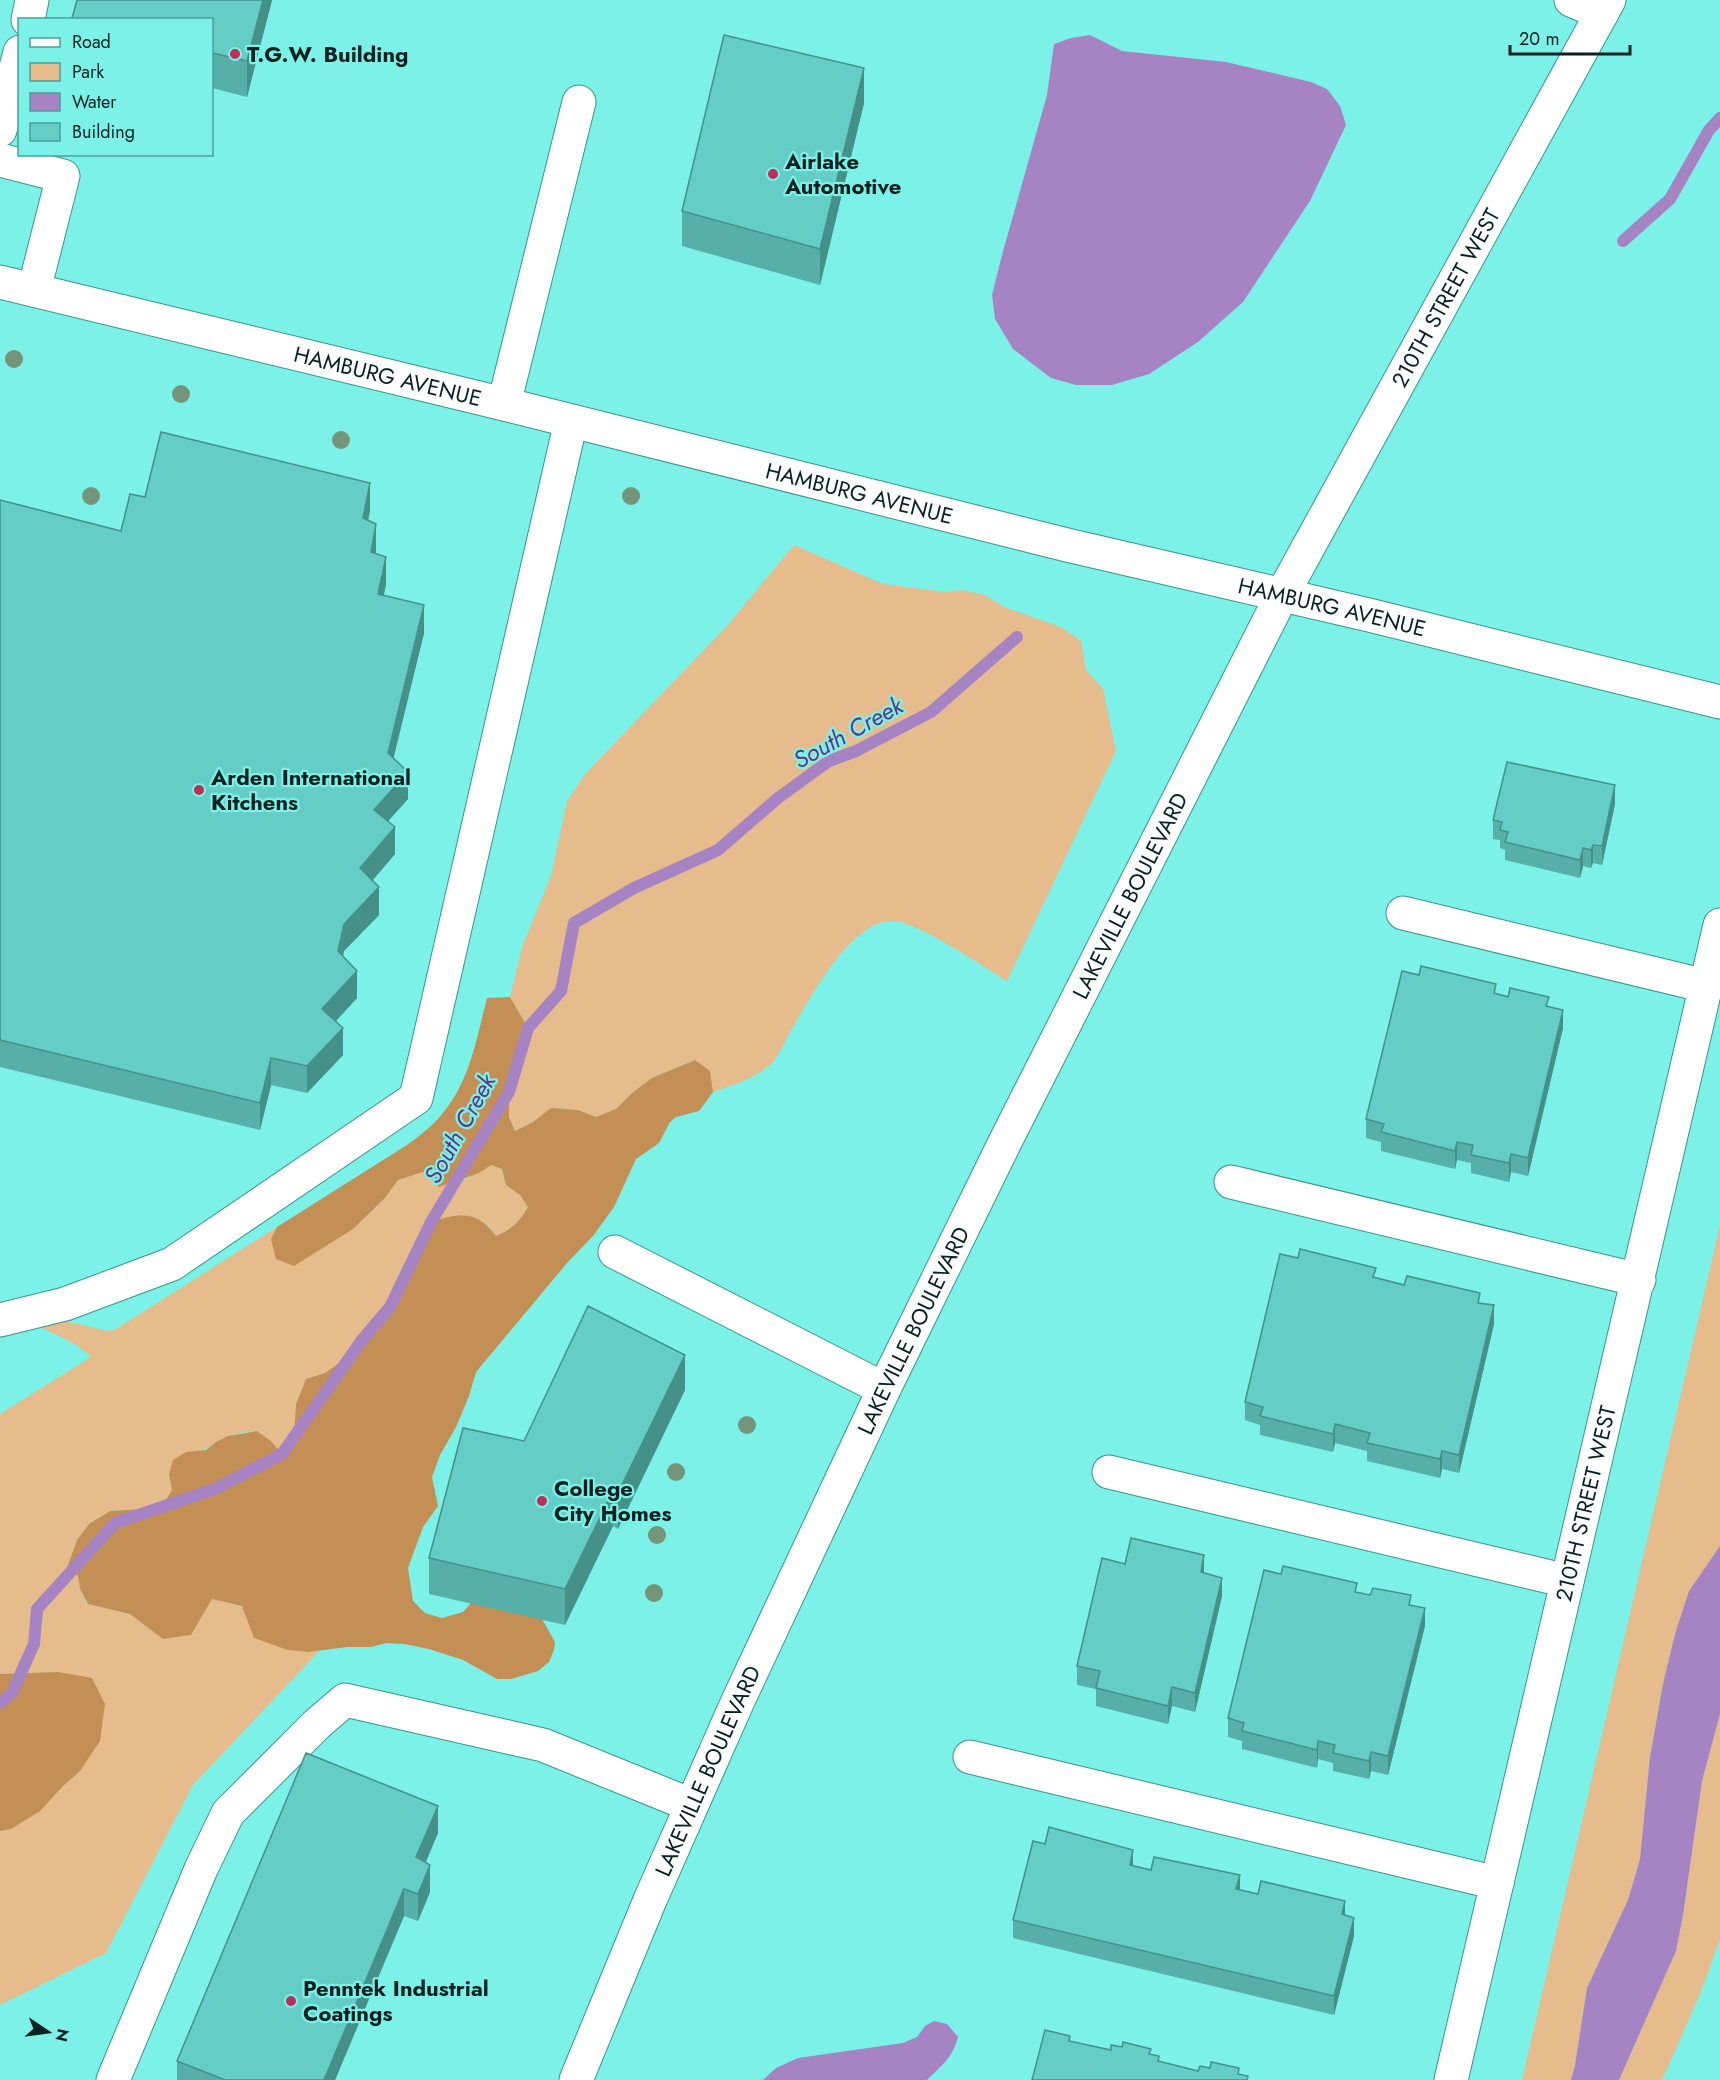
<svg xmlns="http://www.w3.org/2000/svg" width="1720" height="2080" font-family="Jost,sans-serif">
  <rect width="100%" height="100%" fill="#7bf1e8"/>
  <path fill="#e7bc8c" d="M794 545 883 584 946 592 962 590 985 595 1004 607 1061 627 1081 641 1086 670 1103 689 1116 751 1007 981C982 966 920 923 894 921 851 918 808 1002 789 1034 784 1043 778 1058 770 1065 753 1079 734 1085 713 1092L710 1071 694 1060 652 1078 632 1093 616 1109 596 1117 578 1110 552 1108 533 1122 515 1131 509 1117V1092L528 1028 510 997 522 947 551 876 567 801 586 773 726 627Z
    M491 1165 502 1169 506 1185 520 1195 528 1207C520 1221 511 1230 495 1236L488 1225 431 1222 390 1307 351 1356 325 1373 306 1379 296 1404 294 1436 282 1454 271 1441 257 1431C247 1432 237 1433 227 1437 210 1443 208 1453 186 1452L169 1474 172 1490 161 1508 110 1511 89 1524 77 1540 68 1565 78 1576 80 1589 87 1604 130 1614 163 1639 200 1620 211 1599 242 1606 308 1652 320 1650 193 1785 106 1953 0 2005V1831L11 1829 80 1771 58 1672 0 1674V1414L91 1357C74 1338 25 1322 0 1311V1306L108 1331 116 1329 277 1227 271 1239 342 1235 353 1229 385 1198 398 1180 426 1171 456 1182 479 1173Z
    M1720 1225V1546L1711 1559 1675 1634 1663 1684 1650 1757 1640 1859 1628 1900 1587 1988 1575 2065 1571 2080H1522Z
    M1720 1714V1939L1700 1994 1662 2080H1619L1676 1951 1683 1915 1702 1781Z"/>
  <path fill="#c38f54" d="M510 997 528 1028 509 1092V1117L515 1131 533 1122 551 1108 578 1110 596 1117 616 1109 632 1093 652 1078 695 1060 710 1071 713 1092 699 1111 676 1117 670 1122 659 1143 636 1159 614 1207 593 1236 567 1263 476 1372 469 1396 456 1427 440 1455 432 1477 438 1506 423 1527 408 1568 413 1601 425 1613 442 1618 463 1612 471 1603 542 1619 555 1642 554 1650 549 1662 538 1671 511 1679H497L463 1660 429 1649 404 1644 386 1643 371 1647H347L308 1652 288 1650 254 1638 242 1606 212 1599 191 1635 163 1639 130 1614 88 1604 80 1589 78 1576 68 1565 77 1540 89 1524 110 1511 161 1508 172 1490 169 1474 173 1460 186 1452 206 1450 216 1442 228 1436 257 1431 271 1441 282 1454 294 1436 296 1404 306 1379 325 1373 351 1355 390 1307 431 1222C459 1213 477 1210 496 1236 511 1230 520 1221 528 1207L520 1195 506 1185 502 1169 491 1165 479 1173 439 1187 426 1171 398 1180 385 1198 353 1229 294 1266 276 1259 271 1239 277 1227 407 1145C465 1106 471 1062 487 998Z
    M58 1672 92 1678 105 1704 100 1741 80 1771 63 1786 40 1811 11 1829 0 1831V1674Z"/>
  <path fill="#a684c3" d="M1090 35 1122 51 1226 62 1311 82 1327 89 1340 106 1346 125 1310 201 1243 302 1198 342 1149 374 1112 385H1076L1051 378 1013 349 995 319 992 295 1002 255 1047 95 1054 44 1071 38Z
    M1720 1546V1714L1702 1781 1683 1915 1676 1951 1619 2080H1571L1575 2065 1587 1988 1628 1900 1640 1859 1650 1757 1663 1684 1675 1634 1689 1591Z
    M934 2021 947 2024 958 2037C952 2059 943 2064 927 2080H763L776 2068 798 2058 903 2043 917 2037 925 2026Z"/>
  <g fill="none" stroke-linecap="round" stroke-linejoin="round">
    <path stroke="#a684c3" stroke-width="12" d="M1623 241 1670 199 1709 130 1720 118
      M0 1703 12 1693 34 1644 37 1609 115 1523 215 1489 282 1454 362 1340 390 1307 431 1222 509 1092 528 1028 561 991 574 923 634 888 718 850 778 798 829 761 856 751 931 712 1017 637"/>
    <g stroke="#38958e" stroke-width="35">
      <g id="minor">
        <path d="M1571 0 1602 13"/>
        <path d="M28 20 32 0"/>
        <path d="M0 130 20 52"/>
        <path d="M0 160 63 176 34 290"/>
        <path id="s1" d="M0 282 504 404 1067 545 1369 615 1720 702"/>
        <path d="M504 404 579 102"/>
        <path d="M1403 913 1706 986"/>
        <path d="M1231 1182 1639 1280"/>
        <path d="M615 1252 884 1389"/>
        <path d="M0 1320 65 1304 172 1264 416 1098 571 421"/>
        <path d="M1109 1472 1567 1581"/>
        <path d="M970 1757 1497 1883"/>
        <path d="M113 2080 201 1869 228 1813 317 1724 345 1700 543 1745 691 1805"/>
        <path id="s2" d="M576 2080 650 1900 737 1703 884 1389 1005 1142 1282 595 1609 0"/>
        <path id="s3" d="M1451 2080 1720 925"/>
      </g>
    </g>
    <use href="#minor" stroke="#fff" stroke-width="33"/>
  </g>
  <g fill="#749579">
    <circle cx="14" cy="359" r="9"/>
    <circle cx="181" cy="394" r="9"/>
    <circle cx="341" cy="440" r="9"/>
    <circle cx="91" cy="496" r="9"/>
    <circle cx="631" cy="496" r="9"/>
    <circle cx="747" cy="1425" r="9"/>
    <circle cx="676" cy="1472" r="9"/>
    <circle cx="657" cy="1535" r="9"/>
    <circle cx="654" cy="1593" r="9"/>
  </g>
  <path fill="#56b0a9" d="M272 0 247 97 212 88V20H72V18Z
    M864 103 820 285 682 246V211Z
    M145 497 370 511 368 520 376 551V553L386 584 384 595 424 633 393 758 408 799 388 821 395 854 372 881 379 915 344 951 343 956 357 998 336 1021 343 1055 307 1093 271 1085 260 1130 0 1067V500L121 531Z
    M1615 804 1602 865 1593 863 1591 868 1583 866 1580 878 1505 860V850L1500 848V840L1493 839V820Z
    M1496 993 1549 1006 1563 1028 1528 1176 1511 1172 1509 1182 1471 1173V1163L1457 1160 1455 1169 1381 1151V1142L1366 1138V1119Z
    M1298 1258 1480 1303 1494 1324 1459 1473 1442 1469 1440 1478 1367 1461V1451L1335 1443 1333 1452 1260 1435V1425L1245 1420V1402Z
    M685 1390 618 1529 613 1526 565 1625 429 1594V1558L524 1441Z
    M1125 1564 1204 1573 1222 1596 1195 1712 1172 1706 1168 1724 1096 1706V1689L1077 1685V1666Z
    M1357 1592 1411 1605 1425 1626 1388 1775 1371 1771 1369 1779 1333 1771V1763L1318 1759 1317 1768 1242 1749V1741L1228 1737V1718Z
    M438 1833 426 1862 430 1892 418 1921 404 1916 335 2080H177V2061Z
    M1133 1866 1345 1915 1354 1936 1334 2015 1013 1938V1920Z"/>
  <path fill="#46908a" d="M263 0H272L247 97V61Z
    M864 68V103L820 285V249Z
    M370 483V511L363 545V518Z
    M376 524V551L371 579V552Z
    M386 557V584L378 621V594Z
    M424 605V633L388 781V753Z
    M408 772V799L374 837V810Z
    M1615 785V804L1602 865V846Z
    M395 827V854L360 895V868Z
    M1593 845V863L1591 868V850Z
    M1583 848V866L1580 878V860Z
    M379 887V915L344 951 338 978V951L344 924Z
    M357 971V998L322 1036V1009Z
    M1563 1010V1028L1528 1176V1158Z
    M343 1028V1055L307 1093V1066Z
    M271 1058V1085L260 1130V1103Z
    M1457 1142V1160L1455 1169V1151Z
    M1511 1154V1172L1509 1182V1163Z
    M1494 1305V1324L1459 1473V1455Z
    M685 1355V1390L618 1529V1493Z
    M1335 1424V1443L1333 1452V1434Z
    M1442 1451V1469L1440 1478V1459Z
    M613 1491V1526L565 1625V1589Z
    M1204 1555V1573L1201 1572Z
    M1222 1578V1596L1195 1712V1693Z
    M1425 1608V1626L1388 1775V1756Z
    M1172 1687V1706L1168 1724V1706Z
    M1318 1741V1759L1317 1768V1750Z
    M1371 1752V1771L1369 1779V1761Z
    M438 1806V1833L416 1884V1857Z
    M1133 1850V1868L1130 1865Z
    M430 1865V1892L418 1921V1894Z
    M1240 1875V1893L1236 1889Z
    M404 1889V1916L335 2080H324Z
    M1345 1901V1919L1342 1914Z
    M1354 1918V1936L1334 2015V1996Z"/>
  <path fill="#64cdc5" stroke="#46908a" stroke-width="1.5" d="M77 0H263L247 61 212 53V20H77L72 18Z
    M724 35 864 68 820 249 682 211Z
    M161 432 370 483 363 518 376 524 371 552 386 557 378 594 424 605 388 753 408 772 374 810 395 827 360 868 379 887 344 924 338 951 357 971 322 1009 343 1028 307 1066 271 1058 260 1103 0 1040V500L121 531 130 494 145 497Z
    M1507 762 1615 785 1602 846 1593 845 1591 850 1583 848 1580 860 1505 842 1508 832 1500 830 1502 822 1493 820Z
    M1421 966 1496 984 1494 993 1508 997 1510 988 1549 997 1546 1006 1563 1010 1528 1158 1511 1154 1509 1163 1471 1155 1473 1145 1457 1142 1455 1151 1381 1132 1384 1124 1366 1119 1402 971 1419 975Z
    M1300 1249 1376 1268 1373 1277 1404 1285 1407 1276 1480 1293 1478 1303 1494 1305 1459 1455 1442 1451 1440 1459 1367 1443 1370 1433 1335 1424 1333 1434 1260 1416 1263 1407 1245 1402 1280 1254 1298 1258Z
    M588 1306 685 1355 618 1493 613 1491 565 1589 429 1558 463 1428 524 1441Z
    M1131 1538 1204 1555 1201 1572 1222 1578 1195 1693 1172 1687 1168 1706 1096 1688 1100 1671 1077 1666 1102 1558 1125 1564Z
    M1283 1566 1357 1583 1355 1592 1370 1595 1373 1588 1411 1595 1409 1605 1425 1608 1388 1756 1371 1752 1369 1761 1333 1753 1335 1745 1318 1741 1317 1750 1242 1731 1244 1723 1228 1718 1264 1570 1281 1574Z
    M306 1753 438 1806 416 1857 430 1865 418 1894 404 1889 324 2080H225L177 2061Z
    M1049 1827 1133 1850 1130 1865 1151 1870 1154 1857 1240 1875 1236 1889 1258 1894 1261 1881 1345 1901 1342 1914 1354 1918 1334 1996 1013 1920 1033 1841 1045 1844Z
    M1045 2030 1070 2036 1069 2041 1111 2050V2045L1122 2047 1123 2042 1151 2049 1149 2054 1159 2056 1158 2061 1198 2071 1200 2066 1210 2068 1211 2062 1239 2068 1238 2074 1248 2076 1247 2080H1032Z"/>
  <g fill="#bd2e58" stroke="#7bf1e8" stroke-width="2">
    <circle cx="235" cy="54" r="6"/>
    <circle cx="773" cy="174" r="6"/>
    <circle cx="199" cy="790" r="6"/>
    <circle cx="542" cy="1501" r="6"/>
    <circle cx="291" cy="2001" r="6"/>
  </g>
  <g text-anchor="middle" stroke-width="4.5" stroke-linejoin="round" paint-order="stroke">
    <g font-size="22" font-weight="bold" fill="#06211f" stroke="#7bf1e8" text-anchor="start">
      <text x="247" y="62">T.G.W. Building</text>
      <text x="785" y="169">Airlake<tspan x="785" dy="25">Automotive</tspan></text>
      <text x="211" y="785">Arden International<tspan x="211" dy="25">Kitchens</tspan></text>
      <text x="554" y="1496">College<tspan x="554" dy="25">City Homes</tspan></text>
      <text x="303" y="1996">Penntek Industrial<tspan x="303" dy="25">Coatings</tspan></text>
    </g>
    <g font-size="22" fill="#06211f" stroke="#7bf1e8">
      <text dy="8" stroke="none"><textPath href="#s2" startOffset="1984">210TH STREET WEST</textPath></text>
      <text dy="8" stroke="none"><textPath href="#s1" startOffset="399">HAMBURG AVENUE</textPath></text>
      <text dy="8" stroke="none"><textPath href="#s1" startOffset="885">HAMBURG AVENUE</textPath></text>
      <text dy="8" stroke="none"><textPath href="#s1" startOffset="1371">HAMBURG AVENUE</textPath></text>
      <text dy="8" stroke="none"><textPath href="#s2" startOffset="1308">LAKEVILLE BOULEVARD</textPath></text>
      <text dy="8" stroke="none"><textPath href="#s2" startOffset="822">LAKEVILLE BOULEVARD</textPath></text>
      <text dy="8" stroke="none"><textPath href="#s3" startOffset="592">210TH STREET WEST</textPath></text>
      <text dy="8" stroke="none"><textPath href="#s2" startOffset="336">LAKEVILLE BOULEVARD</textPath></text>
    </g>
    <g font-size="24" font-style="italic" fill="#613581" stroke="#7bf1e8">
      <text transform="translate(848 733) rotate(-29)" y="8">South Creek</text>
      <text transform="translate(460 1129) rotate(-61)" y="8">South Creek</text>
    </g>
  </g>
  <rect x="18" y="18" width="195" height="138" fill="#7bf1e8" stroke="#4c9e98" stroke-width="1.5"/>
  <rect x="30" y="38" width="30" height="9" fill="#ffffff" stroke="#4c9e98" stroke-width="1.5"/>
  <text x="72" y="48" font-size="18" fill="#06211f">Road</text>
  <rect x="30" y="63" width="30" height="18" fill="#e7bc8c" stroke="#4c9e98" stroke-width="1.5"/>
  <text x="72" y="78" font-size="18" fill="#06211f">Park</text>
  <rect x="30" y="93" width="30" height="18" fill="#a684c3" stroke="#4c9e98" stroke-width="1.5"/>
  <text x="72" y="108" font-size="18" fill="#06211f">Water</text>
  <rect x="30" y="123" width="30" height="18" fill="#64cdc5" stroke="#4c9e98" stroke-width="1.5"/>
  <text x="72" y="138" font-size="18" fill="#06211f">Building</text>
  <g transform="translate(48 2032) rotate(103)" stroke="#7bf1e8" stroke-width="4.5" paint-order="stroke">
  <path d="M0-4.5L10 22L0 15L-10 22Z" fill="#06211f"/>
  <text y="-9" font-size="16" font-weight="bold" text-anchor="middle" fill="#06211f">N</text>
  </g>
  <path d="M1510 45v9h120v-9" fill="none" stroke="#06211f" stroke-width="3"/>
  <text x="1519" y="45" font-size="18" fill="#06211f" stroke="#7bf1e8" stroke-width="4.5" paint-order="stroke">20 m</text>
</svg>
